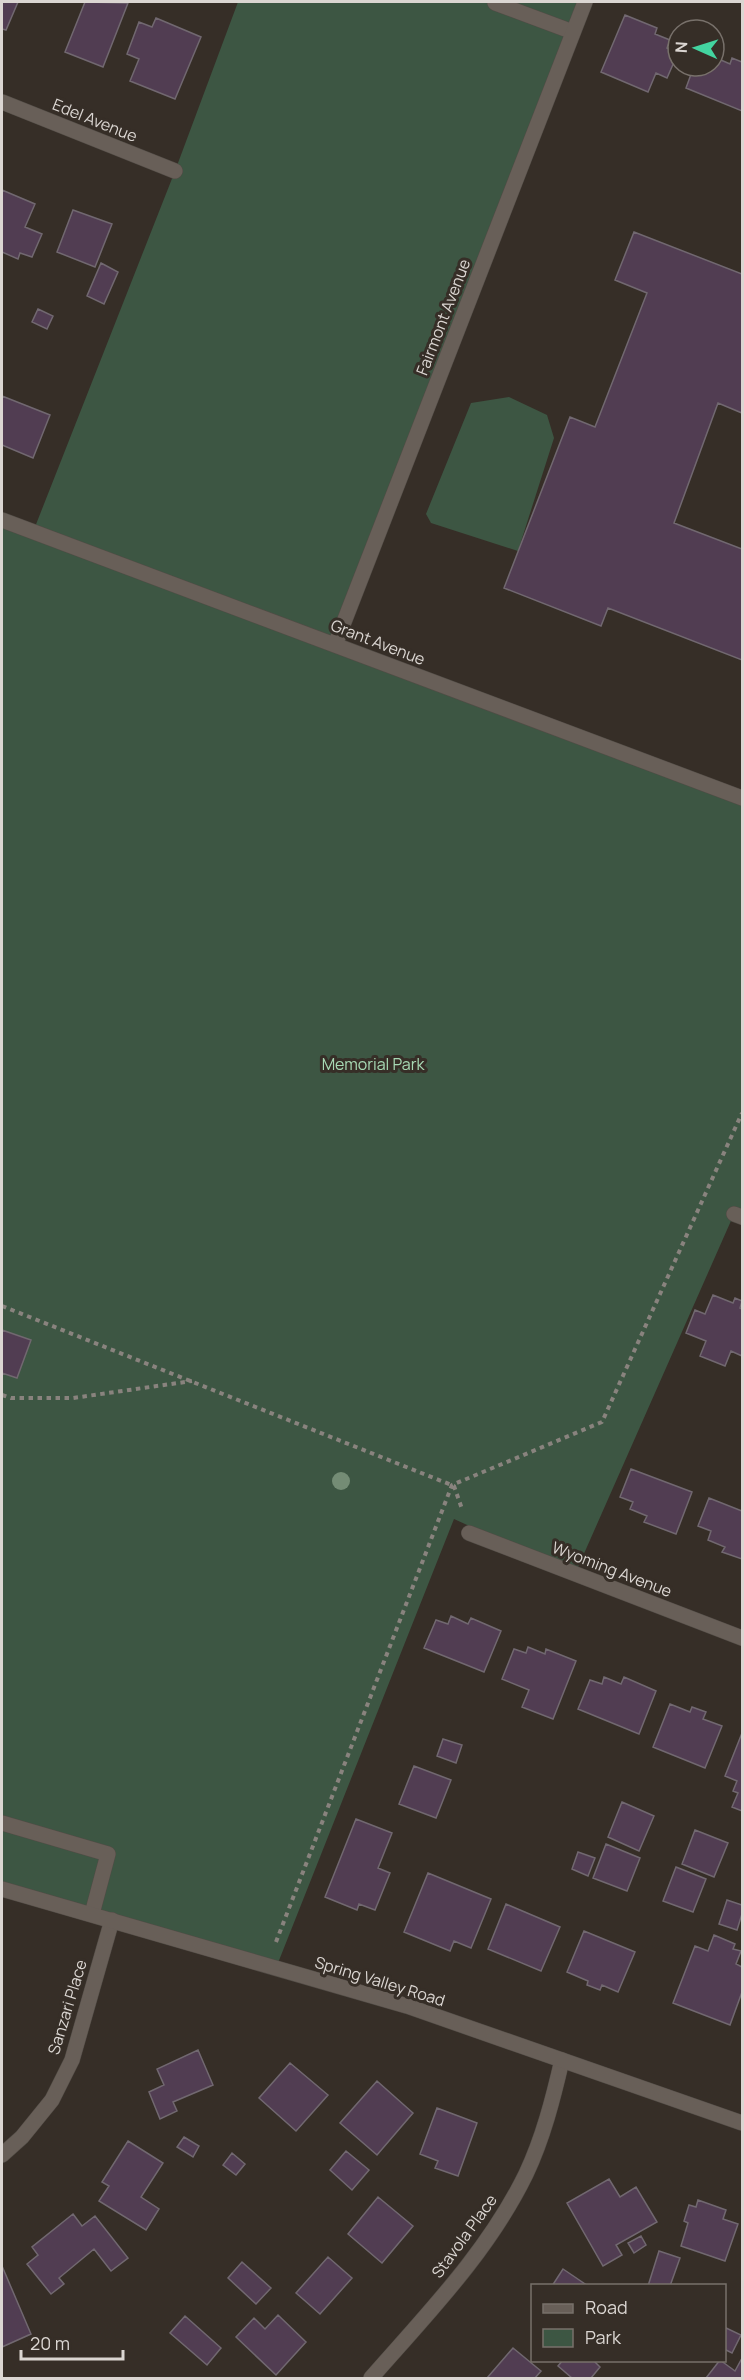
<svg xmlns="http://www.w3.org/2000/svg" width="744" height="2380" font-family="Manrope,sans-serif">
  <rect width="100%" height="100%" fill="#362e27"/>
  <path fill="#3d5643" d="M238 2H584L335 645 742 798V1217L734 1214 575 1574 454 1519 276 1968 2 1889V520L33 532 175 171Z
    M509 397 547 415 554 438 518 551 431 523 426 514 471 403Z"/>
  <path fill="#513d52" stroke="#716870" stroke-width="1.5" d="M2 2H18L6 30 2 29Z
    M85 2 128 3 103 67 65 52Z
    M625 15 657 28 655 34 670 40 667 48 678 53 667 78 656 73 648 92 601 72Z
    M156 18 201 37 175 99 130 81 139 59 127 54 139 22 152 27Z
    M714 57 730 64 732 58 742 62V111L686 88 694 66H714Z
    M2 190 35 204 25 227 42 234 32 257 20 253 18 259 2 252Z
    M73 210 112 224 95 267 57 252Z
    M634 232 742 274V413L718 403 674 523 742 549V660L608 608 601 626 504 588 570 417 595 427 647 293 615 280Z
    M101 263 118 272 104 304 87 296Z
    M38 309 53 316 47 329 32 322Z
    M2 396 50 415 33 458 2 445Z
    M713 1295 733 1303 735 1298 742 1301 740 1308 742 1309V1356L731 1351 725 1366 700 1356 706 1341 686 1333 695 1310 705 1314Z
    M2 1330 31 1340 17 1378 2 1373V1375Z
    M631 1469 692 1492 676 1534 644 1522 647 1516 630 1509 633 1502 620 1497Z
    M709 1498 742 1511V1559L722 1552 725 1547 708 1540 711 1531 698 1526Z
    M451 1616 468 1624 471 1618 501 1631 484 1672 424 1648 436 1620 448 1624Z
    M528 1647 545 1654 546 1649 576 1661 553 1719 522 1707 529 1690 502 1679 514 1649 526 1653Z
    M604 1677 621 1684 624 1677 656 1691 639 1734 578 1709 590 1680 602 1684Z
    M670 1704 690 1712 692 1707 706 1712 703 1719 722 1726 705 1768 653 1747Z
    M742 1733V1811L732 1807 738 1793 733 1791 737 1781 725 1776Z
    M443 1739 462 1745 456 1763 437 1756Z
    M414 1766 451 1780 436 1818 399 1804Z
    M622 1802 654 1816 639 1851 608 1837Z
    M356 1819 392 1833 378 1868 390 1873 375 1910 359 1904 357 1910 325 1897Z
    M695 1830 728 1843 714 1877 682 1864Z
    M606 1844 640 1858 627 1891 593 1878Z
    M578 1852 595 1858 588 1876 572 1869Z
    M676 1867 706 1879 693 1912 663 1901Z
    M428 1873 491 1899 471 1948 454 1941 450 1951 404 1932Z
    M727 1900 742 1905V1914L737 1930 719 1924Z
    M506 1904 560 1927 541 1971 488 1949Z
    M584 1931 635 1952 618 1992 602 1985 600 1990 587 1985 588 1981 567 1972Z
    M714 1935 735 1944 733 1949 741 1951 736 1964 742 1967V1992L730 2025 673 2003 695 1946 708 1951Z
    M198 2050 213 2085 173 2102 177 2111 160 2119 149 2092 164 2085 157 2069Z
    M290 2063 328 2095 296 2131 259 2098Z
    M377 2081 413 2113 377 2155 340 2123Z
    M437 2108 477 2123 458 2176 435 2168 438 2161 420 2154Z
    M184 2137 199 2146 193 2157 177 2147Z
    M128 2141 163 2163 141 2197 159 2209 146 2230 99 2201 109 2186 102 2182Z
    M346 2151 369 2170 352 2190 330 2170Z
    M232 2153 245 2164 236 2175 223 2165Z
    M609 2179 620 2197 636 2187 657 2222 616 2245 622 2255 603 2266 567 2203Z
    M378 2197 413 2226 382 2263 348 2234Z
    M698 2200 726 2210 723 2219 738 2224 725 2261 681 2246 688 2223 684 2221 689 2205 696 2207Z
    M73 2214 82 2226 95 2216 128 2258 111 2271 94 2249 59 2278 64 2284 51 2294 27 2264 38 2255 32 2247Z
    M641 2236 646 2245 634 2253 628 2243Z
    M659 2251 680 2258 670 2286H648Z
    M328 2257 352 2278 320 2314 296 2293Z
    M242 2262 271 2288 256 2304 228 2278Z
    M2 2266 31 2334 2 2347Z
    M563 2269 588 2286H552Z
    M278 2315 306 2342 276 2375 236 2337 254 2318 265 2329Z
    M185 2316 221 2348 207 2365 170 2333Z
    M724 2327 741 2335 732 2353 724 2349Z
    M513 2348 541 2371 535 2378H487Z
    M563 2360H593L600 2367 591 2378H572L558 2366Z
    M720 2360 735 2371 741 2360 742 2361V2378H706Z"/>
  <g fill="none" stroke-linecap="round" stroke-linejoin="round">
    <g stroke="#524c46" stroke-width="16">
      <path id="lane" d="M495 3 573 32
        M2 1823 108 1854 92 1914"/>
    </g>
    <g stroke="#524c46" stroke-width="16">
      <path id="street" d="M2 102 175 171
        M2 520 742 798
        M335 645 585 2
        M734 1214 742 1217
        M469 1533 742 1638
        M2 2155 22 2137 52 2100 72 2060 112 1920
        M371 2378C427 2314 488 2252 526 2174 543 2138 553 2099 562 2060"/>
    </g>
    <g stroke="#524c46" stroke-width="16">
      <path id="secondary" d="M2 1889 407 2006 742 2123"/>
    </g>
    <path stroke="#89837e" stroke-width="4" stroke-dasharray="4.5 4.5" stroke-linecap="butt" d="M2 1306 454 1486 462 1509
      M2 1395 11 1398H73L192 1381
      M276 1942 452 1485 602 1422 742 1113"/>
    <use href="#lane" stroke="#685f58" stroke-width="15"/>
    <use href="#street" stroke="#685f58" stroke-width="15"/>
    <use href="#secondary" stroke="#685f58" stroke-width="15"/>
  </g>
  <circle fill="#748c75" cx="341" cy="1481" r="9"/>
  <g text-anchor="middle" stroke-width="6" stroke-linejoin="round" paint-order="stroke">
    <g font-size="16" fill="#dbd6d2" stroke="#362e27">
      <text transform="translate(95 120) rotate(22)" y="6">Edel Avenue</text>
      <text transform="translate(443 317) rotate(-69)" y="6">Fairmont Avenue</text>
      <text transform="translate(378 642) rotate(21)" y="6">Grant Avenue</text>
      <text transform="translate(612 1569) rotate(21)" y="6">Wyoming Avenue</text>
      <text transform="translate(380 1981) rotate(17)" y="6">Spring Valley Road</text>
      <text transform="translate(67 2007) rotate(-73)" y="6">Sanzari Place</text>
      <text transform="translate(464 2236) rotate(-54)" y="6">Stavola Place</text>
    </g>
    <g font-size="16" fill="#a7d9b4" stroke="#362e27">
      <text x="373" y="1070">Memorial Park</text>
    </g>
  </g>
  <rect width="744" height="2380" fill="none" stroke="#dbd6d2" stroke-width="6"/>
  <rect x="531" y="2284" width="195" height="78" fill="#362e27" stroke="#78716b" stroke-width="1.5"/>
  <rect x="543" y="2304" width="30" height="9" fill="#685f58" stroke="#78716b" stroke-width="1.5"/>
  <text x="585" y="2314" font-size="18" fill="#dbd6d2">Road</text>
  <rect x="543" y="2329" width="30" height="18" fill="#3d5643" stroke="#78716b" stroke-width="1.5"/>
  <text x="585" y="2344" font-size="18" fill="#dbd6d2">Park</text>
  <g transform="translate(696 48) rotate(273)"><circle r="28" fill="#362e27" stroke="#78716b" stroke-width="1.5"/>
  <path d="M0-4.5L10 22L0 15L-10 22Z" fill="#43d4a0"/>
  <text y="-9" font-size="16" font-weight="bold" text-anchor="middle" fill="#dbd6d2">N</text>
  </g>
  <path d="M21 2350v9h102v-9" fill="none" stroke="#dbd6d2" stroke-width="3"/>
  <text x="30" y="2350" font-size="18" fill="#dbd6d2" stroke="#362e27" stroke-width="4.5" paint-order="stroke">20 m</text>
</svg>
